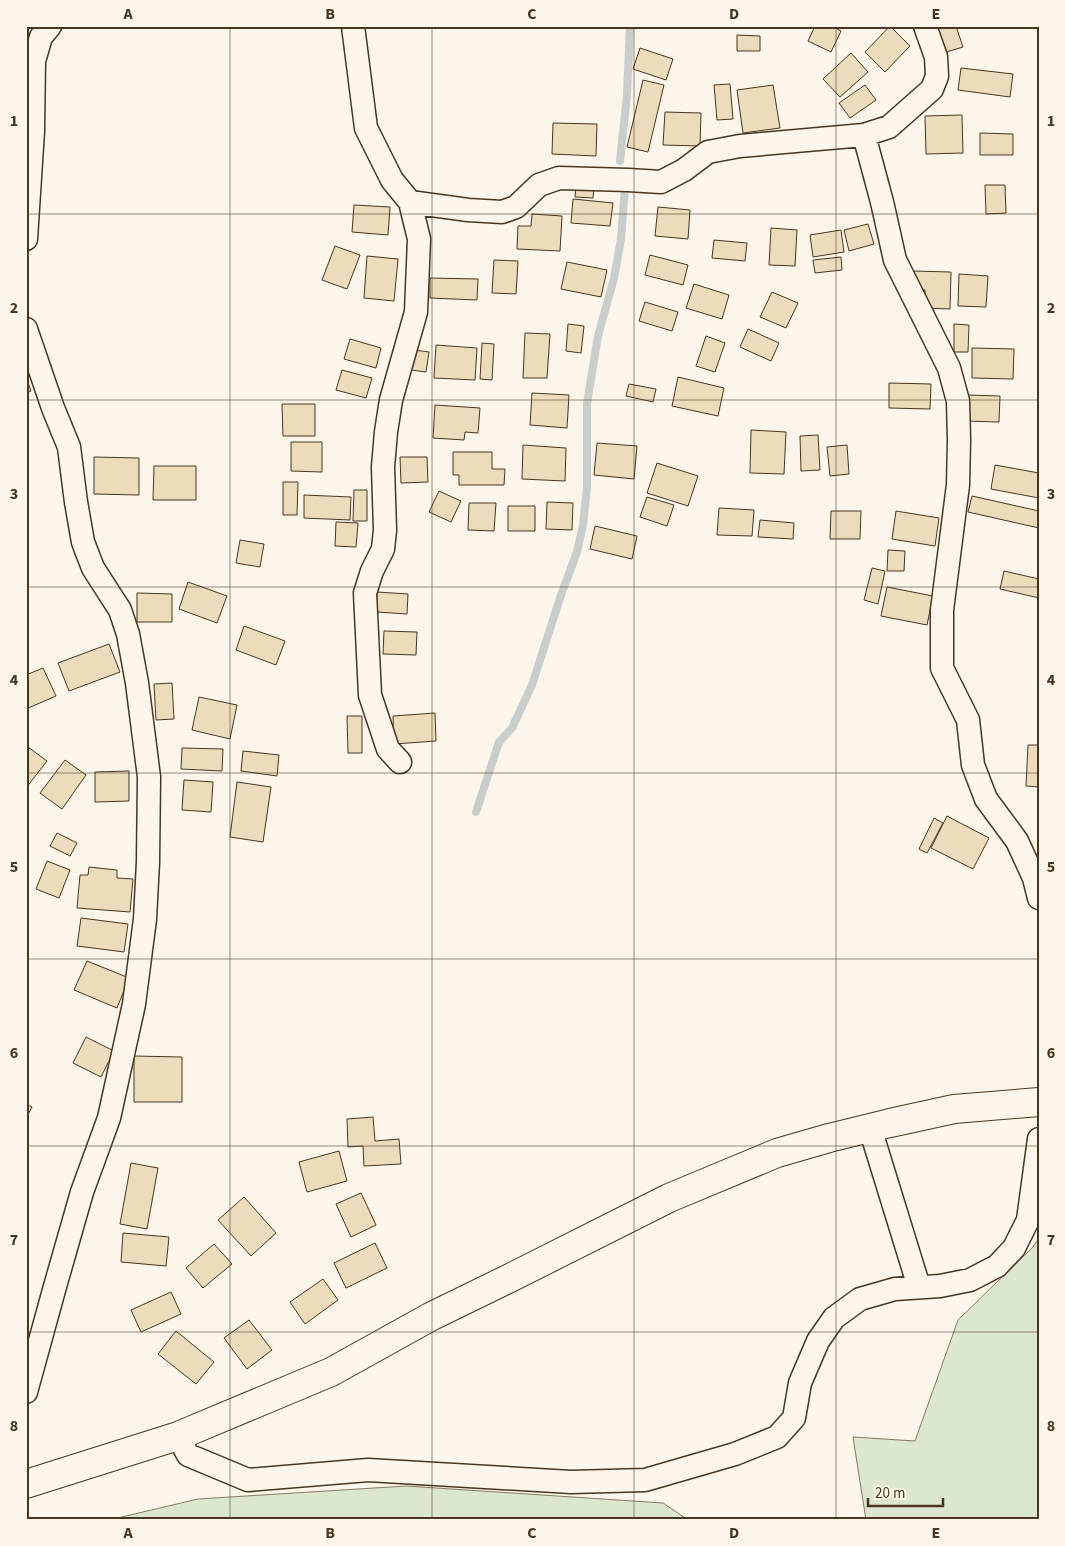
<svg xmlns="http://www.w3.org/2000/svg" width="1065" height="1546" font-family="'Source Sans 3',sans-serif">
  <rect width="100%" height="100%" fill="#fbf6e9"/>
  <path fill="#dce7d0" stroke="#887966" d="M1039 1238V1520H866L853 1437 915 1441 958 1320 1033 1247Z
    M406 1486 663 1503 688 1520H109L198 1499Z"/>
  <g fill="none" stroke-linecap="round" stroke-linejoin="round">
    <path stroke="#c9cecd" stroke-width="8" d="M620 161 627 95 630 26
      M476 812 499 742 512 728 532 685 561 595 577 552 583 525 587 487V403L598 336 614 278 621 239 625 186"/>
  </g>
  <path fill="#ecdcbc" stroke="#4a3520" d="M815 26H832L841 31 831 52 808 41Z
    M890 26 910 46 885 72 865 52Z
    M935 26H956L963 47 943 53Z
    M737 35 760 36V51H737Z
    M640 48 673 59 666 80 633 69Z
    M851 53 868 72 840 97 823 79Z
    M961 68 1013 74 1010 97 958 90Z
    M643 80 664 85 648 152 627 147Z
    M730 84 733 119 717 120 714 85Z
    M773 85 780 128 743 133 737 90Z
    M865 85 876 100 850 118 839 103Z
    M665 112 701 113 700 146 663 145Z
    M962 115 963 153 926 154 925 116Z
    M553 123 597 124 596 156 552 154Z
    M980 133 1013 134V155H980Z
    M985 185H1005L1006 213 986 214Z
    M576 187 594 188 593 198 575 197Z
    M573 199 613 203 610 226 571 223Z
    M354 205 390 207 388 235 352 232Z
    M658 207 690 210 688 239 655 236Z
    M532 214 562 216 560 251 517 249 518 226H531Z
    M868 224 874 244 849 251 844 230Z
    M771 228 797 230 795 266 769 265Z
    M841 230 844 252 813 257 810 235Z
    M714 240 747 243 745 261 712 258Z
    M335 246 360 255 347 289 322 280Z
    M650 255 688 265 683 285 645 275Z
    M367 256 398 259 394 301 364 298Z
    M841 257 842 270 815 273 813 260Z
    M494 260 518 261 516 294 492 293Z
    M567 262 607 270 601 297 561 289Z
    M913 271 951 272 950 309 925 308V290H913Z
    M959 274 988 276 986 307 958 306Z
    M430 278 478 279 477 300 430 298Z
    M694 284 729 295 722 319 686 308Z
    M772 292 798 303 786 328 760 317Z
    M645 302 678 312 672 331 639 321Z
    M568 324 584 326 581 353 566 351Z
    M954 324 969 325 968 352H954Z
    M748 329 779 343 771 361 740 347Z
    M525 333 550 334 547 378H523Z
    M706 336 725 343 715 372 696 366Z
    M350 339 381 348 376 368 344 359Z
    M482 343 494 344 492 380 480 379Z
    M436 345 477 348 475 380 434 378Z
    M972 348 1014 349 1013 379 972 378Z
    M414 350 429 352 426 372 411 370Z
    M342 370 372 378 366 398 336 390Z
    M26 377 31 391 26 393Z
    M678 377 724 388 718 416 672 406Z
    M889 383 931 384 930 409 889 408Z
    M629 384 656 389 653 402 626 396Z
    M532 393 569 395 567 428 530 425Z
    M966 395 1000 396 999 422 965 421Z
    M282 404H315V436H283Z
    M435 405 480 408 478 433 465 432 464 440 433 438Z
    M751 430 786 432 784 474 750 473Z
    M818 435 820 470 801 471 800 436Z
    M291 442H322V472L291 471Z
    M597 443 637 446 634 479 594 475Z
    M523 445 566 448 565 481 522 479Z
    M847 445 849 474 830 476 827 447Z
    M453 452H492V469H505L504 485H459V475H453Z
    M94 457 139 458V495L94 494Z
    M400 457H427L428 482 401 483Z
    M657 463 698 476 688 506 647 493Z
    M995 465 1039 473V498L991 489Z
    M154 466H196V500H153Z
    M283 482H298L297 515H283Z
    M354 490H367V521H353Z
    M439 491 461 501 451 522 429 512Z
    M304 495 351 497 350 520 304 518Z
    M972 496 1039 511V528L968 512Z
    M647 497 674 505 667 526 640 517Z
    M547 502 573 503 572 530 546 529Z
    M469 503H496L494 531 468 530Z
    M508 506H535V531H508Z
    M719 508 754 510 752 536 717 535Z
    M831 511H861L860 539H830Z
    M896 511 939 518 935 546 892 539Z
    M760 520 794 523 793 539 758 537Z
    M336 522 358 523 356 547 335 546Z
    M595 526 637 536 632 559 590 549Z
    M240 540 264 544 260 567 236 563Z
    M888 550 905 551 904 571H887Z
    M872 568 885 571 878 604 864 600Z
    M1004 571 1039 579V598L1000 589Z
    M188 582 227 596 217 623 179 609Z
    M887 587 933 596 927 625 881 616Z
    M377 592 408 594 407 614 377 612Z
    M137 593 172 594V622H137Z
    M244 626 285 641 276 665 236 650Z
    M384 631 417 632 416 655 383 654Z
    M109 644 120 672 69 691 58 663Z
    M43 668 56 696 26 709V675Z
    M172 683 174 719 156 720 154 684Z
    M199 697 237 705 230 739 192 730Z
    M435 713 436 741 394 744 393 716Z
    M347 716H362V753H348Z
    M1028 745H1039V787L1026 786Z
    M28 747 47 761 26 788V749Z
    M182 748 223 749 222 771 181 769Z
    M243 751 279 755 277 776 241 771Z
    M65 760 86 775 62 809 40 793Z
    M129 771V801L95 802V772Z
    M184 780 213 782 211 812 182 810Z
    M237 782 271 787 263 842 230 837Z
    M947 816 989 838 973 869 931 848Z
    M934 818 943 823 927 853 919 849Z
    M57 833 77 843 70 856 50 846Z
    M47 861 70 870 59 898 36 889Z
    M89 867 117 870V878L133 879 130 912 77 908 80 875H88Z
    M81 918 128 924 124 952 77 946Z
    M87 961 129 978 117 1008 74 990Z
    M86 1037 114 1051 101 1077 73 1063Z
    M134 1056 182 1057V1102H134Z
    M26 1104 32 1107 26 1118Z
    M373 1117 375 1141 399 1139 401 1164 364 1166 363 1146 348 1147 347 1119Z
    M339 1151 347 1181 307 1192 299 1162Z
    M131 1163 158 1168 147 1229 120 1224Z
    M361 1193 376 1225 351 1237 336 1204Z
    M244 1197 276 1233 251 1256 218 1220Z
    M123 1233 169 1237 166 1266 121 1262Z
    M375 1243 387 1268 346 1288 334 1263Z
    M214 1244 232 1264 203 1288 186 1268Z
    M323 1279 338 1300 305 1324 290 1302Z
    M171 1292 181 1314 141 1332 131 1310Z
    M249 1320 272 1350 247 1369 224 1338Z
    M176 1331 214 1362 196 1384 158 1354Z"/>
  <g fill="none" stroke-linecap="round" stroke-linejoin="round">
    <g stroke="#4a3520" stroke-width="25">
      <path id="street" d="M353 26 366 128 392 180 410 202 419 239 416 312 391 400 386 432 383 467 385 530 383 549 372 571 365 593 370 695 388 749 400 762
        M864 135 882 202 895 260 949 368 958 401 959 440 958 485 942 610V668L968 720 973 765 986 799 1017 841 1034 878 1039 898
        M410 202 468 210 502 212 516 207 539 185 559 178 628 180 661 182 684 170 708 152 740 146 864 135 889 127 932 89 937 76 936 57 925 26
        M26 239 33 131 34 61 41 37 50 26
        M26 329 53 408 69 447 76 502 83 542 93 568 120 610 128 634 137 683 149 777 148 862 145 919 134 1004 109 1118 82 1192 54 1290 26 1392
        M870 1128 919 1287
        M178 1436 188 1455 248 1480 368 1470 571 1482 645 1480 735 1454 777 1437 794 1418 800 1383 818 1341 834 1318 860 1299 895 1289 940 1286 970 1280 997 1266 1014 1248 1028 1220 1039 1139"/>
    </g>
    <g stroke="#4a3520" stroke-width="30">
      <path id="secondary" d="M26 1484 178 1436 331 1372 432 1316 508 1279 669 1198 777 1153 829 1138 890 1123 954 1109 1039 1102"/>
    </g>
    <use href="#street" stroke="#fbf6e9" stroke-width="22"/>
    <use href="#secondary" stroke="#fbf6e9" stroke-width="28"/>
  </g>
  <path fill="none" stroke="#4a3520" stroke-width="1" stroke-opacity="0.55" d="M230 26V1520M432 26V1520M634 26V1520M836 26V1520M26 214H1039M26 400H1039M26 587H1039M26 773H1039M26 959H1039M26 1146H1039M26 1332H1039"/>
  <rect width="1065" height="1546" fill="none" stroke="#fbf6e9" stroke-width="55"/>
  <path d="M868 1498v8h75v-8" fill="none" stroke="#4a3520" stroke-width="2.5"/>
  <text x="875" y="1498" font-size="15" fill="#4a3520" stroke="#fbf6e9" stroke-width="4" paint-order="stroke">20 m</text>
  <rect x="28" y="28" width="1010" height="1490" fill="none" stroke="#4a3520" stroke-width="2"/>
  <g font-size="16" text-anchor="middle" font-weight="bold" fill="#4a3520">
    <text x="128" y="19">A</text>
    <text x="330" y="19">B</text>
    <text x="532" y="19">C</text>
    <text x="734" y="19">D</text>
    <text x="936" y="19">E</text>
    <text x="14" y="126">1</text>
    <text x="1051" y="126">1</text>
    <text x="14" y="313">2</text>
    <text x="1051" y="313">2</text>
    <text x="14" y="499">3</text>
    <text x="1051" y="499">3</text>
    <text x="14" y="685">4</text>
    <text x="1051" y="685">4</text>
    <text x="14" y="872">5</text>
    <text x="1051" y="872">5</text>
    <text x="14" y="1058">6</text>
    <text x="1051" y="1058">6</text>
    <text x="14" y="1245">7</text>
    <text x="1051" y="1245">7</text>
    <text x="14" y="1431">8</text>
    <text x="1051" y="1431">8</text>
    <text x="128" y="1538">A</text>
    <text x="330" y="1538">B</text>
    <text x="532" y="1538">C</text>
    <text x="734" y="1538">D</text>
    <text x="936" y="1538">E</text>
  </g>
</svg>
